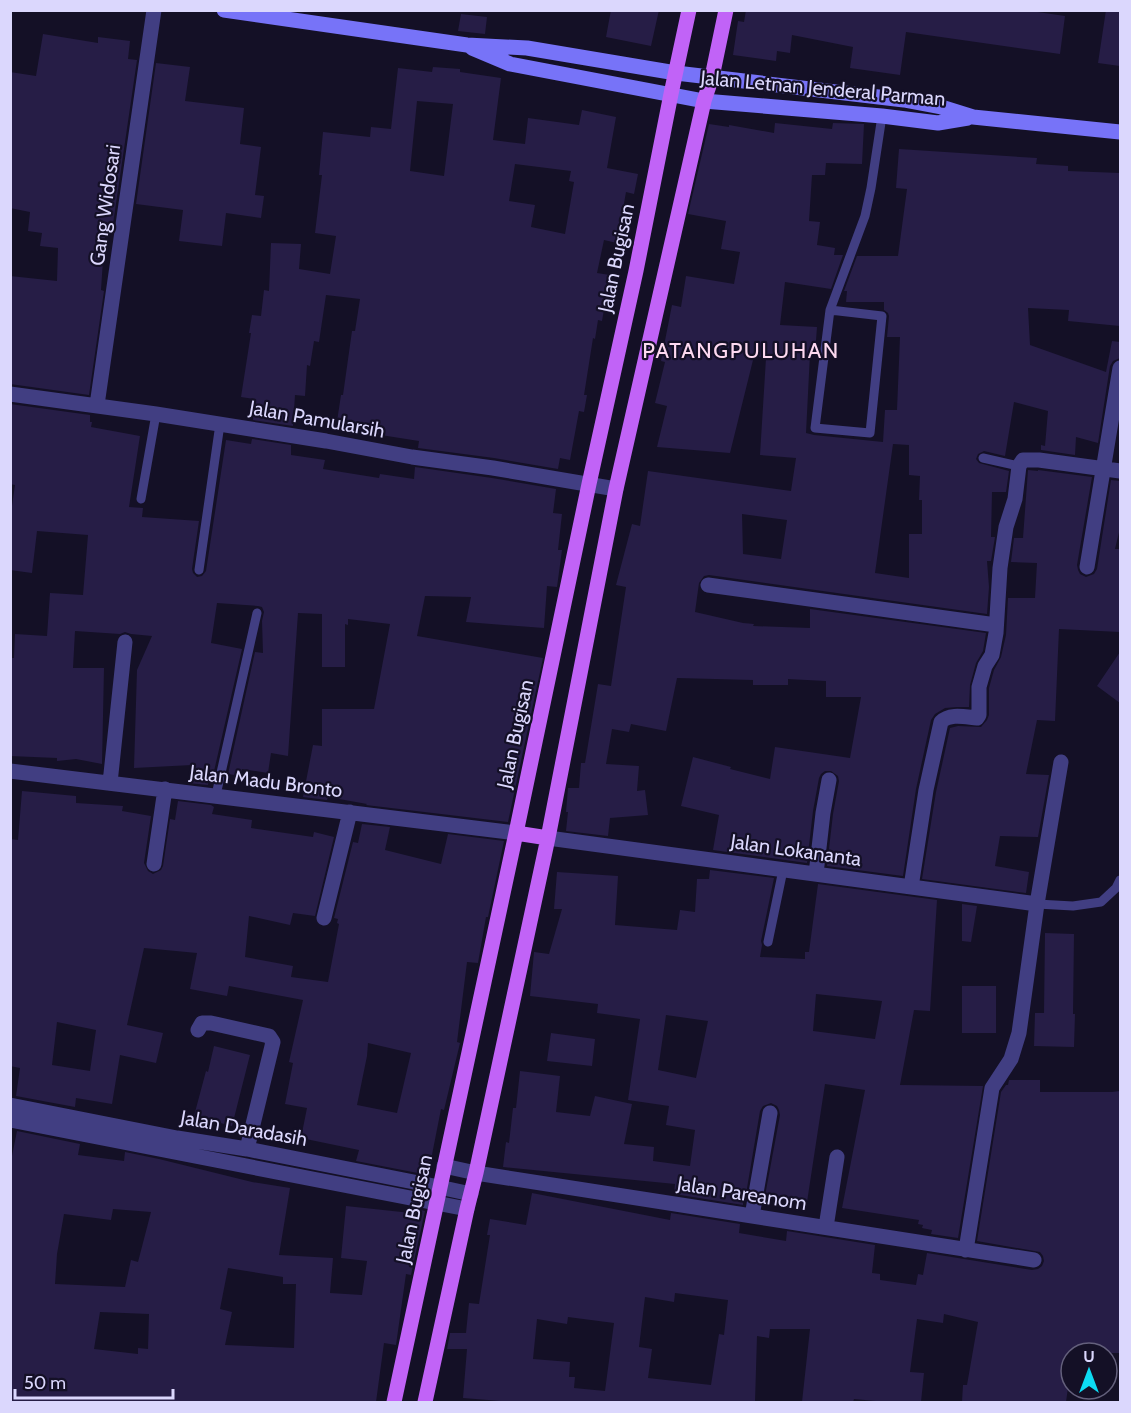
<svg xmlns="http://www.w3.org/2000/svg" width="1131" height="1413" font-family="Cabin,sans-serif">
  <rect width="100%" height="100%" fill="#141026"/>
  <path fill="#261d46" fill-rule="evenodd" d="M611 10H659L651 46 606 37Z
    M746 10H1024L1065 16 1060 54 906 32 900 75 850 68 853 47 792 35 790 53 777 51 776 61 733 55 738 21 744 22Z
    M1106 10H1120V66L1098 63Z
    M461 14 487 17 485 34 458 31Z
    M43 34 98 43V37L130 41 128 59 137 60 113 224 107 223 104 245 101 290 104 291 89 395 10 384V276L57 281 58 248 40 246 42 233 28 231 30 212 10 208V72L36 76Z
    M156 63 190 67 185 101 244 108 240 144 261 147 255 195 264 196 261 218 226 213 222 246 179 241 183 210 136 204Z
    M433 67 460 69V72L501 78 493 140 525 144 528 118 579 125 582 110 616 117 607 168 638 174 634 194 626 192 617 243 604 240 597 273 610 275 602 321 598 320 595 339 593 338 584 395H587L584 412 579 411 570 460 560 458 558 469 494 458 418 448 419 441 336 428 341 395H343L352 331H355L360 299 326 295 319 342 314 341 310 366 307 365 305 396 295 395 293 426 253 420 254 399 241 397 251 333H249L252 315 261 316 264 290 269 291 271 243 301 244 299 269 330 274 336 236 315 233 322 175H319L323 132 370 137 371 127 391 129 398 68 432 72ZM417 101 453 104 444 176 410 171ZM515 164 571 171 569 181 574 182 565 234 531 227 535 205 509 201Z
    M775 123 832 129 833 123 864 124 862 164 826 163 825 175H812L809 221 820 222 817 245 835 248 834 255H843L831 289 785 282 780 325 817 327 815 354H810L806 433 814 435 883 442 885 410H897L900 337H887L889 316 888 313 884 310V302H846L847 291H844L857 256H898L907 189 896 188 899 149 1037 158 1036 164 1068 166V171L1120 173V326L1068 321 1069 310 1028 308 1030 345 1106 372 1112 341 1120 342V358L1113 361 1110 366 1098 443 1076 437 1075 455 1041 450V445L1045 446 1048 411 1014 402 1005 456 984 451 978 454 976 459 979 463 1009 471 1006 492H992L991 537H995L991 561H987L989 587 987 614 709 575 704 576 699 583 695 612 743 623 754 624 753 626 810 628V609L986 633 983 651 976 663 970 685 969 707H957L945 708 935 714 931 720 916 789 903 876 827 866 833 814 839 781 838 776 831 771H825L821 774 819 778 813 811 807 863 713 850 719 815 681 806 693 757 731 767 730 769 770 779 775 747 850 758 861 697H826V681L788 679V685H753V680L677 678 666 731 631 724 629 732 612 729 606 764 639 766 637 791 645 790 648 815 610 818 608 836 566 831 568 812H566L568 788H579L581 763H585L598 684 611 686 626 587 616 585 632 524 640 526 648 471 791 491 796 458 760 455 766 358 754 356 730 453 657 447 667 406 655 403 665 362 661 361 672 305 681 307 686 276 734 284 740 252 721 249 726 221 688 214 709 124 729 127V125L774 133ZM893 444 909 445V475L920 476 919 500H922V534H909V578L875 573ZM742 514 787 520 781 559 743 554Z
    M10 404 90 415V422H92L91 427 140 436 129 507 143 508 142 517 199 521 192 569 193 573 197 577 202 576 206 571 226 440 251 444 252 439 291 445V455L325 460 323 469 379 478 380 474 414 479 415 467 492 478 556 489 553 513 562 514 558 550H562L557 587 547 586 544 628 466 622 471 597 425 596 417 636 543 658 508 822 366 805 367 804 328 797 327 800 303 797 313 745 322 746V709H374L390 624 348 619V625L345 624V667H322V614L298 613 288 756 271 753 268 773 242 769 241 776 228 774 255 652 263 653 262 621 264 612 262 607 258 606 217 603 211 643 242 649 212 780 209 779 208 785 188 783 192 765 134 768 137 670 152 636 131 634 125 632 120 634 75 631 73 668H104L102 764 76 759 57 761V758L10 756V658H14L15 634 47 636 50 593 83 595 88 535 37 531 32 573 10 570V520L15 485 10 484Z
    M1028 470 1038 471V470L1092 477 1077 565 1078 570 1080 574 1086 577 1094 574 1097 569 1111 480 1120 481V528L1115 549H1120V632L1059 629 1055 721 1037 720 1026 774 1049 775 1038 837 1000 836 995 866 1029 872 1026 893 922 879 936 792 950 728 958 726 981 727 987 720 989 715V688L994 670 1001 657 1006 635 1008 598H1035L1037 563 1011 562 1014 538H1023Z
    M1120 652V703L1097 686Z
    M22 791 76 796V803L123 806 122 811 151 816 144 863 148 871 153 874 161 870 163 866 170 819 175 820 178 801 211 805 214 807 212 814 252 820 251 828 313 837 314 832 334 837 315 916 293 913 290 925 249 916 245 957 293 966 291 977 328 982 339 924 337 923 338 919 334 918 353 842 358 843 362 824 390 827 385 850 441 864 448 834 504 841 488 917H486L478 963 467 962 457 1042 460 1043 444 1110 441 1109 428 1175 356 1161 359 1150 301 1138 307 1108 285 1104 293 1063 289 1062 303 1000 229 986 227 996 190 989 197 953 144 948 127 1025 163 1033 156 1063 120 1055 112 1104 76 1098 75 1107 16 1096 20 1068 10 1066V839L18 840ZM57 1022 96 1030 90 1071 52 1065ZM368 1043 411 1053 397 1113 357 1105 367 1056Z
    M710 870 774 878 761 941 762 945 760 957 805 959V952H809L818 884 937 900 930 1011 914 1010 900 1085 983 1086 958 1238 931 1234 932 1230 922 1228 923 1225 918 1224 919 1220 842 1208 865 1090 825 1084 807 1202 765 1196 780 1115 779 1110 777 1106 771 1103 763 1106 760 1111 745 1200H743V1205L674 1194 675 1184 503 1167 506 1142 509 1143 513 1108H516L520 1071 560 1076 556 1112 590 1116 595 1096 632 1104 624 1144 654 1147 653 1161 690 1166 695 1130 666 1125 669 1106 628 1100 640 1019 597 1013 598 1004 530 996 534 952 549 954 562 909H554L557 872 618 876 615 925 677 930 680 910 695 912 697 879H709ZM816 994 882 1001 875 1039 813 1031ZM666 1015 708 1021 696 1078 658 1070Z
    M962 904 977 906 971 942 962 941Z
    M1045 933 1074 934 1073 1014H1075L1074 1047 1034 1046 1035 1013H1044Z
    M962 986H996V1033H962Z
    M551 1033 595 1039 592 1066 547 1061Z
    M214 1046 250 1055 232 1126 194 1116 206 1071 208 1072Z
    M1009 1080H1040V1092H1112L1120 1091V1231L1119 1277H1120V1353H1071V1366L1066 1402H962L963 1385H967L978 1322 944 1314 943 1323 917 1319 910 1372 924 1373 921 1402H886L854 1399 853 1402H802L810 1329H770L769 1338 757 1336 755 1402H514L463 1398 467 1349H447L450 1333H466L469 1303 479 1304 490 1235H487L490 1219 526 1225 532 1193 670 1220 671 1213 740 1224 739 1233 786 1241 787 1231 875 1245 872 1273 880 1274V1280L916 1285 918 1274 923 1275 927 1253 1032 1270 1038 1269 1042 1266 1044 1261 1043 1256 1040 1252 977 1241 1001 1092 1006 1085H1008ZM675 1293 728 1300 724 1335 719 1334 711 1385 648 1378 652 1349 639 1347 645 1297 674 1302ZM568 1317 614 1323 605 1391 574 1388 575 1377H569L570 1362 533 1359 537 1319 567 1324Z
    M17 1131 80 1144 78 1155 124 1161 125 1152 159 1159 252 1182 290 1188 279 1255 333 1258 330 1293 362 1295 367 1261 341 1258 346 1206 411 1213 412 1208 425 1211 411 1275 406 1274 396 1345 384 1343 376 1402H10V1166ZM113 1209 151 1212 138 1262 131 1260 125 1287 55 1284 57 1254 64 1214 111 1220ZM228 1268 283 1277V1284H296L294 1348 225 1345 232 1312 220 1309ZM100 1312 149 1314 148 1349 138 1348V1354L94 1349Z"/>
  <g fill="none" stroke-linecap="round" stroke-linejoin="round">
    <path stroke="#413e82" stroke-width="9" d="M830 310 882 316 870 433 815 428 830 310 865 216 871 188 882 116
      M983 458 1019 466
      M141 499 156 414
      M199 570 220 424
      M216 795 257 613
      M1037 904 1073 906 1101 902 1116 888 1120 880
      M768 942 783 870"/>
    <path stroke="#413e82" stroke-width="15" d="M10 394 156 414 326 441 412 457 493 468 616 489
      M97 405 154 10
      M1087 567 1120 368
      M708 585 996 625
      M10 771 516 833
      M110 783 125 642
      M548 838 1037 904
      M154 864 165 789
      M816 874 823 813 829 780
      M911 887 926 790 941 722C950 713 965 717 977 718L979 715V687L985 666 992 655 996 633 1000 568 1006 527 1015 499 1019 466 1023 460H1039L1120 471
      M324 918 350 812
      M198 1030 202 1023H211L269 1036 273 1042 247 1149
      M10 1105 177 1138 247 1149 439 1187 471 1194
      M10 1120 467 1209
      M444 1166 476 1173 1034 1260
      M752 1216 770 1113
      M826 1227 837 1157
      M966 1250 992 1088 1011 1059 1019 1033 1037 904 1061 762"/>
    <path stroke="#7773f8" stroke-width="15" d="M224 10 467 45 527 48 676 73 904 100 941 107 973 117 1120 132
      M472 48 510 64 704 101 882 116 938 123 968 118"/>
    <path stroke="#c163f7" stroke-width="15" d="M516 833 548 838
      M394 1402 516 833 589 484 636 271 671 94 689 10
      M425 1402 467 1209 476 1173 548 838 616 489 704 101 712 77 726 10"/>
  </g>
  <g text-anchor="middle" stroke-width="4.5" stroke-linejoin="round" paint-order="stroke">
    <g font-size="20" fill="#dbd7fd" stroke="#141026">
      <text transform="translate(823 88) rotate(5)" y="7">Jalan Letnan Jenderal Parman</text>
      <text transform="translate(105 205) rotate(-82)" y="7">Gang Widosari</text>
      <text transform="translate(616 258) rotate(-78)" y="7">Jalan Bugisan</text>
      <text transform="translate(317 419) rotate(10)" y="7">Jalan Pamularsih</text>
      <text transform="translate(515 734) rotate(-78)" y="7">Jalan Bugisan</text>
      <text transform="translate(266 781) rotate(7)" y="7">Jalan Madu Bronto</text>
      <text transform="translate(796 850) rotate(8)" y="7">Jalan Lokananta</text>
      <text transform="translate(244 1128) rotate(10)" y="7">Jalan Daradasih</text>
      <text transform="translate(742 1193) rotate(9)" y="7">Jalan Pareanom</text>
      <text transform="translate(414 1209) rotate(-78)" y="7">Jalan Bugisan</text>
    </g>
    <g font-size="22" letter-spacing="1.5" fill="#fdd9f0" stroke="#141026">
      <text x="741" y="358">PATANGPULUHAN</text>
    </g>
  </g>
  <rect width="1131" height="1413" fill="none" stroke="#dbd7fd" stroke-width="24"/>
  <g transform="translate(1089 1371)"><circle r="28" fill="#141026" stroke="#64607c" stroke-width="1.5"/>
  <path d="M0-4.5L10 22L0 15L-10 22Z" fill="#0ddbf3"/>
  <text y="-9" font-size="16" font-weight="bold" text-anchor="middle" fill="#dbd7fd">U</text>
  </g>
  <path d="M15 1389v9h158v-9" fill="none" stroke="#dbd7fd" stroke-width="3"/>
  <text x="24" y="1389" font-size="18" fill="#dbd7fd" stroke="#141026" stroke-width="4.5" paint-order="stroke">50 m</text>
</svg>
